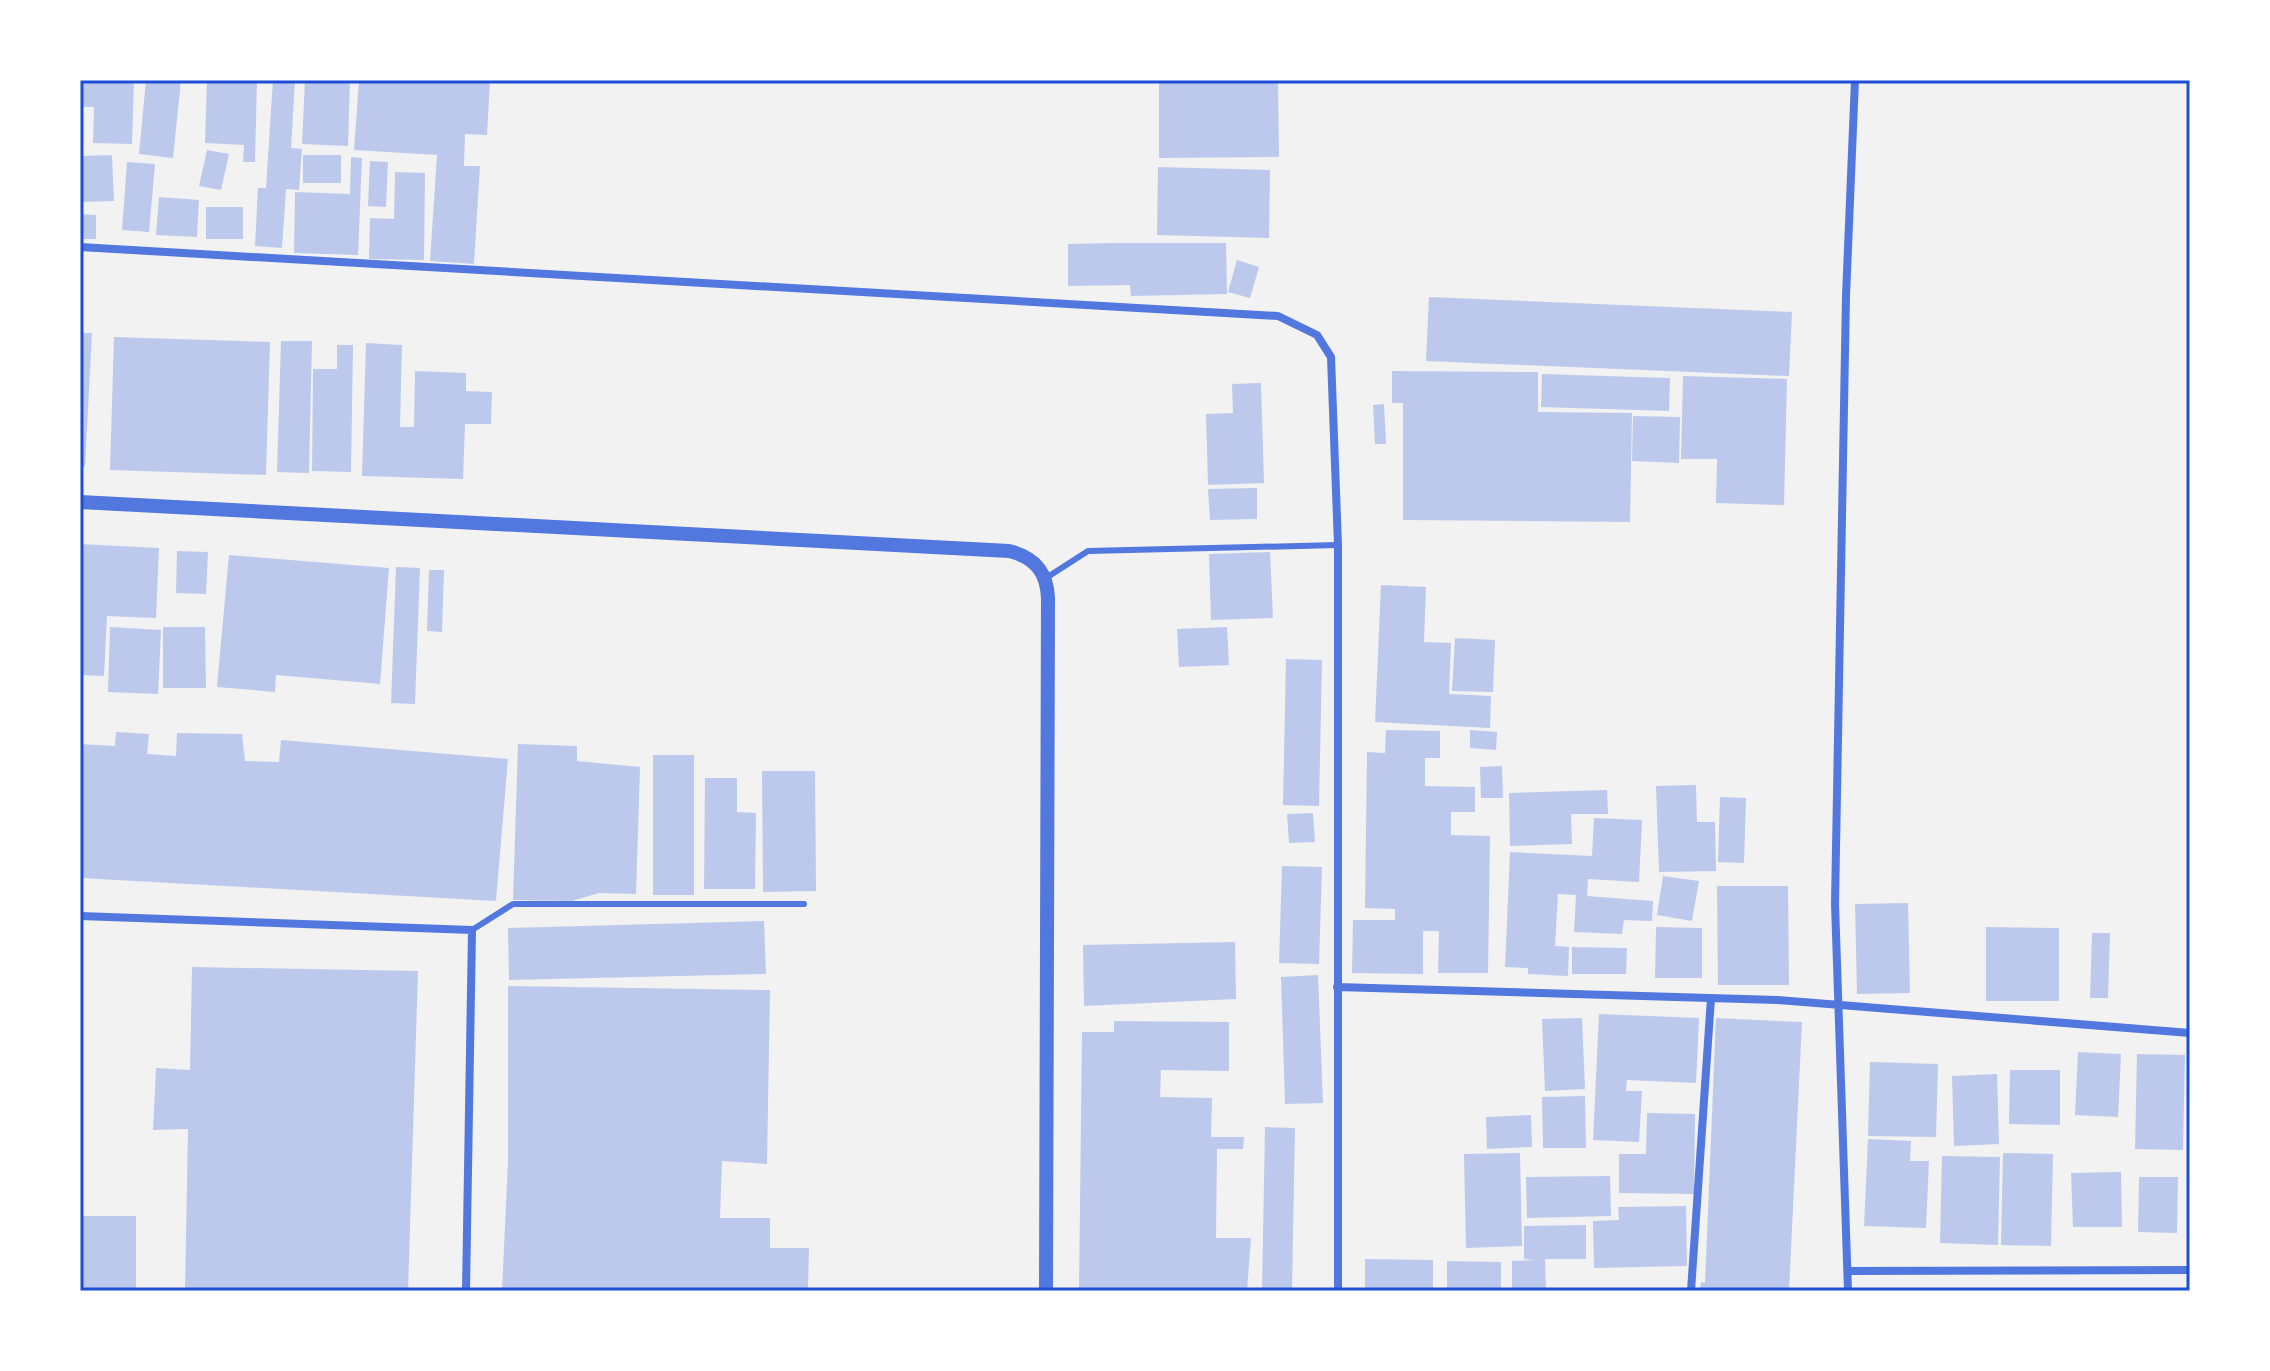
<svg xmlns="http://www.w3.org/2000/svg" width="2270" height="1371" font-family="Commissioner,sans-serif">
  <rect width="100%" height="100%" fill="#f2f2f2"/>
  <path fill="#bdc9ec" d="M80 80H134L132 144 93 143 94 107H80Z
    M146 80H181L173 158 139 154Z
    M207 80H257L255 162H243L244 145 205 143Z
    M273 80H295L291 148 302 149 299 190 286 189 282 248 255 246 258 188H266Z
    M305 80H350L348 146 302 144Z
    M359 80H490L487 135 465 134 464 166H480L474 264 430 261 437 155 354 150Z
    M1159 80H1278L1279 157 1159 158Z
    M207 150 229 154 221 190 199 186Z
    M112 155 114 201 80 202V156Z
    M303 155H341V183H303Z
    M351 157 362 158 358 255 294 253 295 192 350 194Z
    M370 161 388 162 386 207 368 206Z
    M127 162 155 164 149 232 122 230Z
    M1158 167 1270 170 1269 238 1157 235Z
    M395 172 425 173 424 260 369 259 370 218 394 219Z
    M159 197 199 200 197 237 156 235Z
    M206 207H243V239H206Z
    M80 214 96 215V239H80Z
    M1110 243H1226L1227 294 1131 296 1130 285 1068 286V244Z
    M1237 260 1259 267 1250 298 1228 292Z
    M1429 297 1792 312 1789 376 1426 361Z
    M80 333H92L85 467 80 466Z
    M114 337 270 342 266 475 110 470Z
    M281 341H312L309 473 277 472Z
    M366 343 402 345 400 427H414L415 371 466 373V391L492 392 491 424H465L463 479 362 476Z
    M337 345H353L351 472 312 471 313 369H337Z
    M1392 371 1538 372V412L1632 413 1630 522 1403 520V403H1392Z
    M1542 374 1670 378 1669 411 1541 407Z
    M1683 376 1787 379 1784 505 1716 503 1717 459H1681Z
    M1261 383 1264 483 1208 485 1206 414 1233 413 1232 384Z
    M1384 404 1386 444H1375L1373 405Z
    M1633 416 1680 417 1679 463 1632 461Z
    M1257 488V519L1210 520 1208 489Z
    M80 544 159 548 156 618 107 616 104 676 80 675Z
    M177 551 208 552 206 594 176 593Z
    M1270 552 1273 618 1211 620 1209 554Z
    M229 555 389 568 380 684 276 675 275 692 217 687Z
    M396 567 420 568 415 704 391 703Z
    M429 570H444L442 632 427 631Z
    M1381 585 1426 587 1424 642 1451 643 1449 694 1491 696 1490 728 1375 722Z
    M110 627 161 630 158 694 108 692Z
    M163 627H205L206 688H163Z
    M1227 627 1229 665 1179 667 1177 629Z
    M1455 638 1495 640 1493 692 1452 691Z
    M1286 659 1322 660 1319 806 1283 805Z
    M1386 730 1440 731V758H1425V786L1475 787V812H1451V835L1490 836 1488 973H1438L1439 931H1423V974L1352 973 1353 920H1395V909L1365 908 1367 752 1385 753Z
    M1470 730 1497 732 1496 750 1470 748Z
    M116 732 149 734 147 754 176 756 177 733 242 734 245 761 279 762 281 740 508 759 496 901 80 878V744L115 746Z
    M518 744 577 746V761L640 767 636 894 599 893 572 901 513 900Z
    M653 755H694V895H653Z
    M1502 766 1503 798H1481L1480 767Z
    M762 771H815L816 891 763 892Z
    M705 778H737V812L756 813 755 889H704Z
    M1696 785 1697 822H1715L1716 871 1659 872 1656 786Z
    M1607 790 1608 814H1571L1572 844 1510 846 1509 793Z
    M1720 797 1746 798 1744 863 1718 862Z
    M1313 813 1315 842 1289 843 1287 814Z
    M1594 818 1642 820 1639 882 1588 879 1587 896 1653 901 1652 921 1624 920 1622 934 1574 932 1576 895 1558 894 1555 946 1569 947 1568 976 1528 974V968L1505 967 1510 852 1592 856Z
    M1282 866 1322 867 1319 964 1279 963Z
    M1663 876 1699 881 1692 921 1657 915Z
    M1717 886H1788L1789 985H1718Z
    M1908 903 1910 993 1857 994 1855 904Z
    M764 921 766 974 509 980 508 928Z
    M1656 927 1702 928V978H1655Z
    M1986 927 2059 928V1001H1986Z
    M2092 933H2110L2108 998H2090Z
    M1235 942 1236 999 1084 1006 1083 945Z
    M1572 947 1627 948 1626 974H1572Z
    M192 967 418 971 408 1291H185L188 1129 153 1130 156 1068 190 1070Z
    M1318 975 1323 1103 1285 1104 1281 977Z
    M508 986 770 990 767 1164 722 1161 720 1218H770V1248H809L808 1288 502 1291 508 1161Z
    M1599 1014 1699 1018 1696 1083 1627 1080 1626 1091H1642L1639 1142 1593 1140Z
    M1582 1018 1585 1089 1545 1091 1542 1019Z
    M1716 1018 1802 1022 1789 1291H1700L1701 1282 1705 1283Z
    M1114 1021 1229 1022V1071L1161 1070 1160 1097 1212 1098 1211 1137H1244L1243 1149H1217L1216 1238H1251L1247 1291H1079L1082 1032H1114Z
    M2078 1052 2121 1054 2118 1117 2075 1115Z
    M2137 1054 2185 1055 2183 1150 2135 1149Z
    M1870 1062 1938 1064 1936 1137 1868 1136Z
    M2010 1070H2060V1125L2009 1124Z
    M1997 1074 1999 1144 1954 1146 1952 1076Z
    M1585 1096 1586 1148H1543L1542 1097Z
    M1647 1113 1695 1114 1694 1194 1619 1193V1154H1646Z
    M1531 1115 1532 1147 1487 1149 1486 1117Z
    M1265 1127 1295 1128 1292 1291H1262Z
    M1868 1139 1911 1141 1910 1161H1929L1926 1228 1864 1226Z
    M1520 1153 1522 1246 1466 1248 1464 1154Z
    M2003 1153 2053 1154 2051 1246 2001 1245Z
    M1942 1156 2000 1157 1998 1245 1940 1243Z
    M2121 1172 2122 1227H2073L2071 1173Z
    M1610 1176 1611 1216 1527 1218 1526 1177Z
    M2139 1177H2178L2177 1233 2138 1232Z
    M1686 1206 1687 1266 1594 1268 1593 1221 1619 1220 1618 1207Z
    M80 1216H136V1291H80Z
    M1586 1225V1259H1545L1546 1291H1512V1261L1536 1260 1524 1259V1226Z
    M1365 1259 1433 1260V1291H1365Z
    M1447 1261 1501 1262V1291H1447Z"/>
  <g fill="none" stroke-linecap="round" stroke-linejoin="round">
    <path stroke="#5277de" stroke-width="6" d="M1046 578 1088 551 1338 545
      M472 930 513 904H804"/>
    <path stroke="#5277de" stroke-width="8" d="M80 247 1278 316 1317 335 1331 357 1338 545V1291
      M80 916 472 930 466 1291
      M1337 987 1777 1000 2190 1033
      M1848 1271 2190 1270
      M1691 1291 1711 998
      M1848 1291 1835 904 1846 296 1855 80"/>
    <path stroke="#5277de" stroke-width="14" d="M80 502 1009 551C1034 557 1047 571 1048 598L1046 1291"/>
  </g>
  <rect width="2270" height="1371" fill="none" stroke="#ffffff" stroke-width="164"/>
  <rect x="82" y="82" width="2106" height="1207" fill="none" stroke="#1d4ed8" stroke-width="3"/>
</svg>
